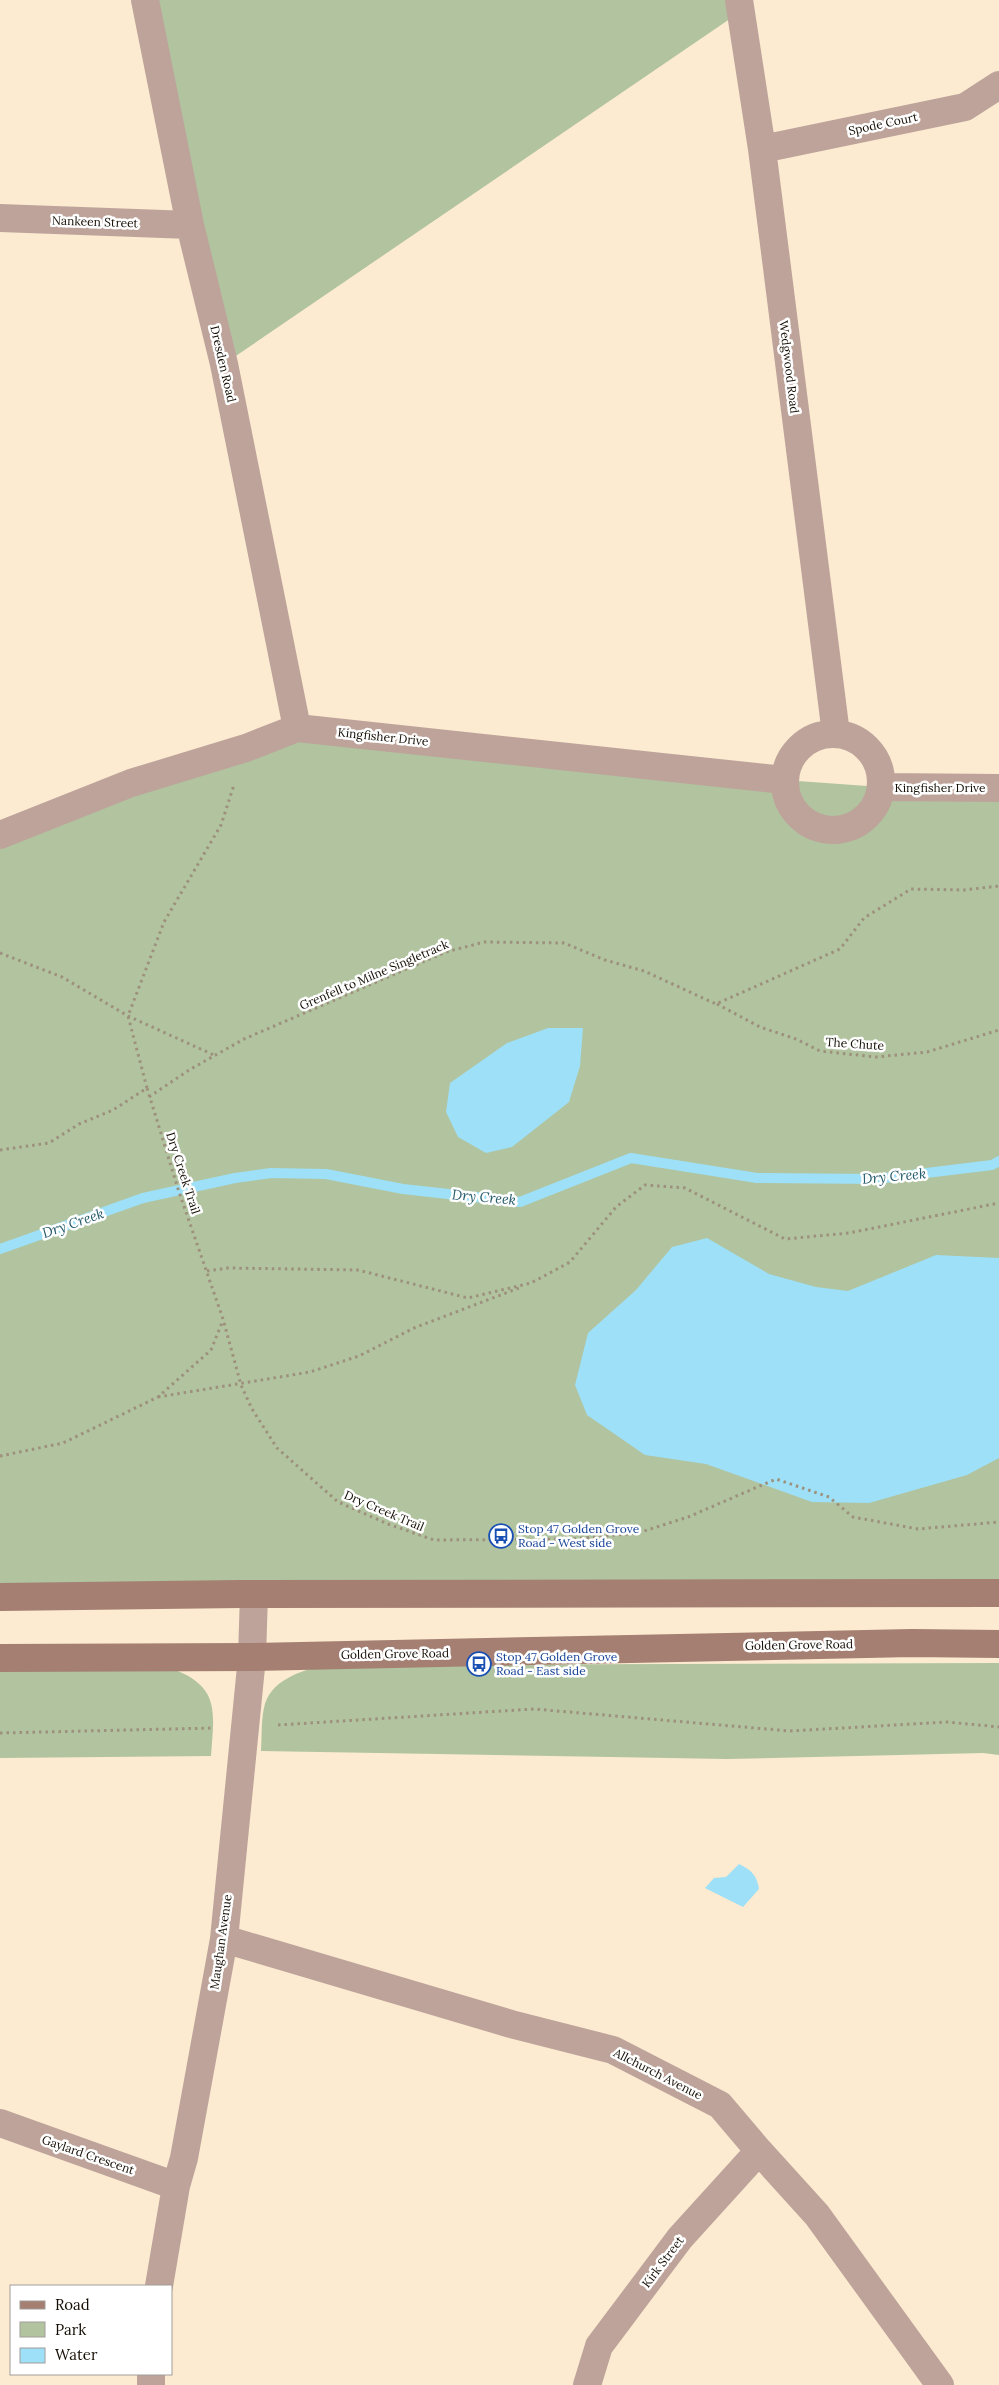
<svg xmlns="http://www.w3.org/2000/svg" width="999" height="2385" font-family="Lora,serif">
  <rect width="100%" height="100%" fill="#fcead1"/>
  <path fill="#b1c49f" d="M145 0H739L740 12 224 364Z
    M297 728 784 780 881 787 999 788V1593L0 1597V835Z
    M999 1663V1755L983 1753 727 1759 261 1751C262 1737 261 1722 264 1708 269 1681 300 1671 324 1665Z
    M170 1668C221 1686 214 1712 211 1756L0 1758V1671Z"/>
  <path fill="#9de0f7" d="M548 1028H583L580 1066 569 1102 512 1147 486 1153 458 1137 446 1112 450 1083 507 1043Z
    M707 1238 769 1274 816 1287 848 1291 936 1255 999 1258V1458L967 1475 869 1503 812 1502 706 1464 645 1455 587 1415 575 1385 588 1333 636 1290 672 1247Z
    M739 1864C751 1870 757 1875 759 1889L743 1907 705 1888 714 1878 726 1877Z"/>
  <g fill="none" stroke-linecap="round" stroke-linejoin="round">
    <path stroke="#9de0f7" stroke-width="10" d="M0 1249 143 1198 235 1178 271 1173 326 1174 403 1189 520 1202 631 1158 757 1178 877 1179 992 1165 999 1161"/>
    <path stroke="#9d907d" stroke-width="3" stroke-dasharray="2.5 4" stroke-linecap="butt" d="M0 953 62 977 128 1016 216 1056
      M717 1004 760 1027 796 1039 820 1051 876 1057 927 1052 999 1030
      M147 1088 128 1016 164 922 221 825 234 785
      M149 1097 189 1070 244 1039 446 952 484 942 564 943 605 960 644 971 716 1004 840 949 864 918 911 889 964 890 999 886
      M0 1150 49 1143 79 1124 113 1110 147 1088 179 1192 223 1319 241 1385 252 1409 277 1448 338 1502 388 1524 434 1540 572 1539 638 1533 688 1517 776 1479 829 1497 853 1517 918 1529 999 1522
      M207 1271 228 1268 358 1270 468 1298 531 1283 570 1262 616 1207 645 1185 685 1188 785 1239 849 1233 999 1203
      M158 1397 310 1372 359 1356 414 1328 519 1288
      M0 1456 63 1443 158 1397 211 1350 223 1320
      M278 1725 534 1709 790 1731 947 1722 999 1727
      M0 1733 214 1728"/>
    <path stroke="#bda39a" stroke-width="28" d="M145 0 190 225 224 364 297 728
      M739 0 762 149 836 734
      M762 149 965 107 999 85
      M0 218 190 225
      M785 782a48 48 0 1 1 96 0a48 48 0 1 1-96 0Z
      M881 787 999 788
      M0 835 131 783 246 748 297 728 784 780
      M224 1939 511 2024 613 2050 720 2105 759 2151 817 2215 940 2385
      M0 2123 176 2186
      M159 2286 176 2186 184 2158 224 1939 252 1657 254 1594
      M151 2385V2374
      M587 2385 599 2346 680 2238 759 2151"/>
    <path stroke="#a47f72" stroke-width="28" d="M0 1597 240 1594 999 1593
      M0 1658 252 1657 912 1643 999 1644"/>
  </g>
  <defs>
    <g id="bus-ring" transform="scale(1.25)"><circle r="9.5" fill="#fff" stroke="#1a4fb4" stroke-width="1.5"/><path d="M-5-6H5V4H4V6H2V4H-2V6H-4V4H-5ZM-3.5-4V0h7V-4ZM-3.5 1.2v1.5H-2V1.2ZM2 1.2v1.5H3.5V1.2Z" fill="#1a4fb4"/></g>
  </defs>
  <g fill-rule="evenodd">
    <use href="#bus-ring" x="501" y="1536"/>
    <use href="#bus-ring" x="479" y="1664"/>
  </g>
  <g text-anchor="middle" stroke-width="5" stroke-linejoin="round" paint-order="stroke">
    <g font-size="12" fill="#140d03" stroke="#fff">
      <text transform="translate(883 124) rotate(-12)" y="4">Spode Court</text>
      <text transform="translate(95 222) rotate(2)" y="4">Nankeen Street</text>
      <text transform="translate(223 364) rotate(77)" y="4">Dresden Road</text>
      <text transform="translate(789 367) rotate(83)" y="4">Wedgwood Road</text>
      <text transform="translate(383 737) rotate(6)" y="4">Kingfisher Drive</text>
      <text x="940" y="792">Kingfisher Drive</text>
      <text transform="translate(374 975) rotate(-23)" y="4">Grenfell to Milne Singletrack</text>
      <text transform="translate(855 1044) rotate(4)" y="4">The Chute</text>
      <text transform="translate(183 1173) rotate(72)" y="4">Dry Creek Trail</text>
      <text transform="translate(384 1511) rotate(23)" y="4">Dry Creek Trail</text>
      <text transform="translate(799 1645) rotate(-1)" y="4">Golden Grove Road</text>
      <text transform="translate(395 1654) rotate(-1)" y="4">Golden Grove Road</text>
      <text transform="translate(221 1942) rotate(-82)" y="4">Maughan Avenue</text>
      <text transform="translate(658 2074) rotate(27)" y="4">Allchurch Avenue</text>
      <text transform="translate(88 2155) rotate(19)" y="4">Gaylard Crescent</text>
      <text transform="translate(663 2262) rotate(-53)" y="4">Kirk Street</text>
    </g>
    <g font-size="12" fill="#164399" stroke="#fff" text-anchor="start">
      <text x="518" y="1533">Stop 47 Golden Grove<tspan x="518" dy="14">Road - West side</tspan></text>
      <text x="496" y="1661">Stop 47 Golden Grove<tspan x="496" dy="14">Road - East side</tspan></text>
    </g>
    <g font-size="14" font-style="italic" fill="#265c6c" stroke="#fff">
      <text transform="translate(894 1176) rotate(-5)" y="5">Dry Creek</text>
      <text transform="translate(484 1197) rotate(5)" y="5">Dry Creek</text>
      <text transform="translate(73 1223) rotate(-19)" y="5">Dry Creek</text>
    </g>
  </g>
  <rect x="10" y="2285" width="162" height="90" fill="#ffffff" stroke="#a19e9a"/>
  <rect x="20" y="2301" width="25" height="8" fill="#a47f72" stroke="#a19e9a"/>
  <text x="55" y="2310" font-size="15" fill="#140d03">Road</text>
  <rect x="20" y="2322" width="25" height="15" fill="#b1c49f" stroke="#a19e9a"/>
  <text x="55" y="2335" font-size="15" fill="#140d03">Park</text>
  <rect x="20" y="2348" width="25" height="15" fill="#9de0f7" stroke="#a19e9a"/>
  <text x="55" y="2360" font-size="15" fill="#140d03">Water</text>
</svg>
